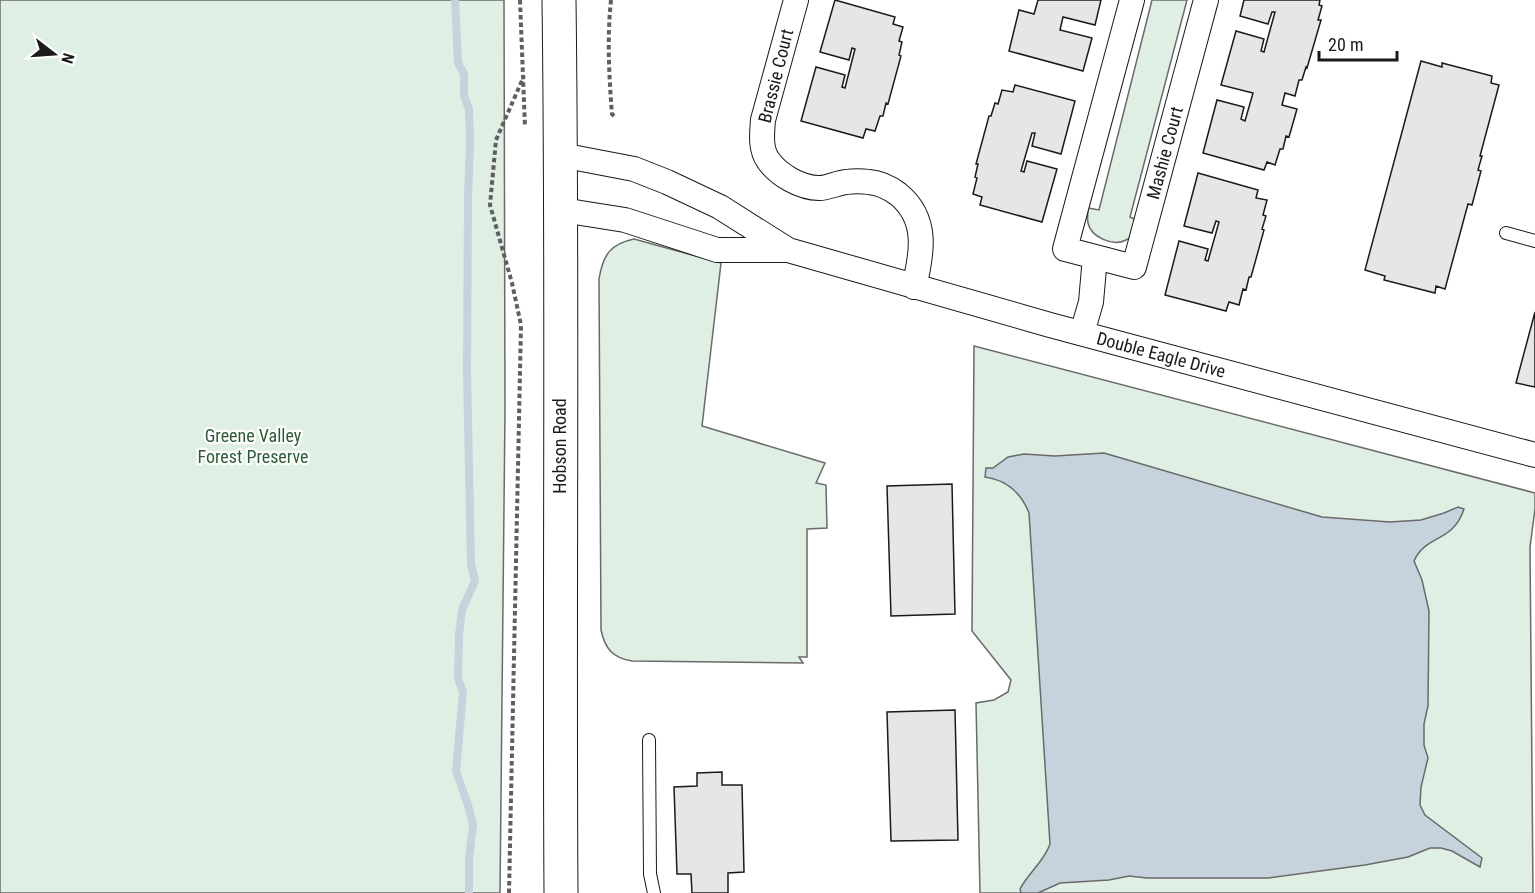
<svg xmlns="http://www.w3.org/2000/svg" width="1535" height="893" font-family="'Roboto Condensed',sans-serif">
  <rect width="100%" height="100%" fill="#fff"/>
  <path fill="#e0efe3" stroke="#6a6a6a" stroke-width="1.5" d="M0 0H504L505 409 500 893H0Z
    M1152 0H1187L1130 217 1139 221C1137 228 1133 237 1126 240 1113 247 1091 237 1088 223 1087 218 1088 213 1088 208L1099 210Z
    M634 239 721 263 702 426 825 463 816 483 826 485 827 528 807 529V657H799L803 663 632 661C613 658 605 649 601 630L599 279C603 255 610 244 634 239Z
    M974 346 1535 493V509L1530 547 1533 893H980L976 703 994 700 1008 692 1011 680 972 631Z"/>
  <path fill="#c6d2dc" stroke="#6a6a6a" stroke-width="1.5" d="M1104 453 1322 517 1390 522 1421 520 1444 513 1458 507 1464 509C1453 543 1426 534 1414 561L1422 580 1429 611 1428 706 1424 724V745L1428 758 1421 787 1420 805 1425 815 1482 858 1480 867 1452 851 1441 848H1430L1408 857 1365 865 1268 878H1147L1129 876 1109 880 1060 883 1038 893H1021L1020 889C1028 873 1044 862 1050 844L1029 513C1021 493 1007 480 985 477L986 468H993L1008 457 1024 454 1055 456Z"/>
  <g fill="none" stroke-linecap="round" stroke-linejoin="round">
    <path stroke="#c6d2dc" stroke-width="8" d="M455 0 458 63 464 74V96L469 109 470 143 468 196 467 372 471 564 475 581 462 610 459 635 458 678 463 692 456 771 468 805 473 825 469 858V893"/>
  </g>
  <path fill="#e6e6e6" stroke="#1a1a1a" stroke-width="1.5" d="M835 0 895 17 893 24 903 27 899 41 902 42 899 55 901 56 888 104 886 103 883 116H880L875 131 866 129 863 138 801 121 816 67 845 75 842 87 845 88 855 49 852 48 849 60 820 52Z
    M1038 0H1101L1095 25 1063 17 1060 30 1092 38 1083 71 1009 51 1019 10 1034 14Z
    M1244 0H1320L1319 5 1322 6 1318 20H1321L1307 68 1306 67 1302 80H1299L1295 96 1285 93 1282 105 1297 109 1289 137 1286 136 1283 149H1280L1275 165 1267 162 1264 170 1203 153 1217 100 1244 107 1241 119 1245 121 1253 93 1221 85 1236 31 1264 39 1261 51 1264 52 1275 12H1272L1268 24 1240 16Z
    M1421 61 1442 67V63L1492 76 1491 83 1499 85 1480 156H1482L1478 170 1481 171 1472 205 1468 204 1445 289 1436 286 1435 293 1384 280 1385 276 1365 270Z
    M1015 85 1075 101 1061 154 1032 146 1035 133H1032L1021 171 1024 172 1027 161 1057 169 1042 222 980 205 982 197 973 194 977 178 975 177 978 164H976L989 116H991L995 103 998 104 1002 90 1013 92Z
    M1198 173 1258 190 1256 198 1267 200 1263 215 1266 216 1262 229 1264 230 1251 277H1249L1246 290 1243 289 1239 305 1229 302 1226 311 1165 295 1179 241 1208 249 1205 260 1208 261 1219 222 1216 221 1212 233 1184 226Z
    M1535 312V387L1516 383Z
    M952 484 955 614 891 616 887 486Z
    M955 710 958 840 891 841 887 712Z
    M722 772V785H742L744 872 728 873V893H692L691 874H677L674 787 697 786V773Z"/>
  <g fill="none" stroke-linecap="round" stroke-linejoin="round">
    <g stroke="#1a1a1a" stroke-width="14">
      <path id="service" d="M1506 233 1535 241
        M649 740 650 874 654 893"/>
    </g>
    <g stroke="#1a1a1a" stroke-width="26">
      <path id="minor" d="M796 0 763 120C762 133 760 149 768 160 778 175 801 188 819 188 828 188 837 183 846 182 853 181 862 181 869 182 880 183 890 188 898 194 929 219 922 254 914 287
        M1132 0 1065 249 1134 267 1206 0
        M561 155 634 169 667 182 720 207 788 250 1050 325 1535 455
        M562 210 625 220 717 250H788
        M1082 333 1091 302 1095 257"/>
    </g>
    <g stroke="#1a1a1a" stroke-width="35">
      <path id="secondary" d="M559 0C563 298 559 595 561 893"/>
    </g>
    <path stroke="#5f5f5f" stroke-width="4" stroke-dasharray="4.5 3" stroke-linecap="butt" d="M520 0 525 127
      M611 0C607 38 609 76 612 114L616 118
      M509 893 521 325 512 283 490 205 496 140 524 76"/>
    <use href="#service" stroke="#fff" stroke-width="12"/>
    <use href="#minor" stroke="#fff" stroke-width="24"/>
    <use href="#secondary" stroke="#fff" stroke-width="33"/>
  </g>
  <g text-anchor="middle" stroke-width="4.5" stroke-linejoin="round" paint-order="stroke">
    <g font-size="18" fill="#1a1a1a" stroke="#fff">
      <text transform="translate(776 76) rotate(-76)" y="6">Brassie Court</text>
      <text transform="translate(1165 153) rotate(-75)" y="6">Mashie Court</text>
      <text transform="translate(1161 355) rotate(15)" y="6">Double Eagle Drive</text>
      <text transform="translate(560 446) rotate(-90)" y="6">Hobson Road</text>
    </g>
    <g font-size="18" fill="#2b5a34" stroke="#fff">
      <text x="253" y="442">Greene Valley<tspan x="253" dy="21">Forest Preserve</tspan></text>
    </g>
  </g>
  <g transform="translate(54 54) rotate(107)" stroke="#ffffff" stroke-width="4.5" paint-order="stroke">
  <path d="M0-4.5L10 22L0 15L-10 22Z" fill="#1a1a1a"/>
  <text y="-9" font-size="16" font-weight="bold" text-anchor="middle" fill="#1a1a1a">N</text>
  </g>
  <path d="M1319 51v9h78v-9" fill="none" stroke="#1a1a1a" stroke-width="3"/>
  <text x="1328" y="51" font-size="18" fill="#1a1a1a" stroke="#ffffff" stroke-width="4.5" paint-order="stroke">20 m</text>
</svg>
